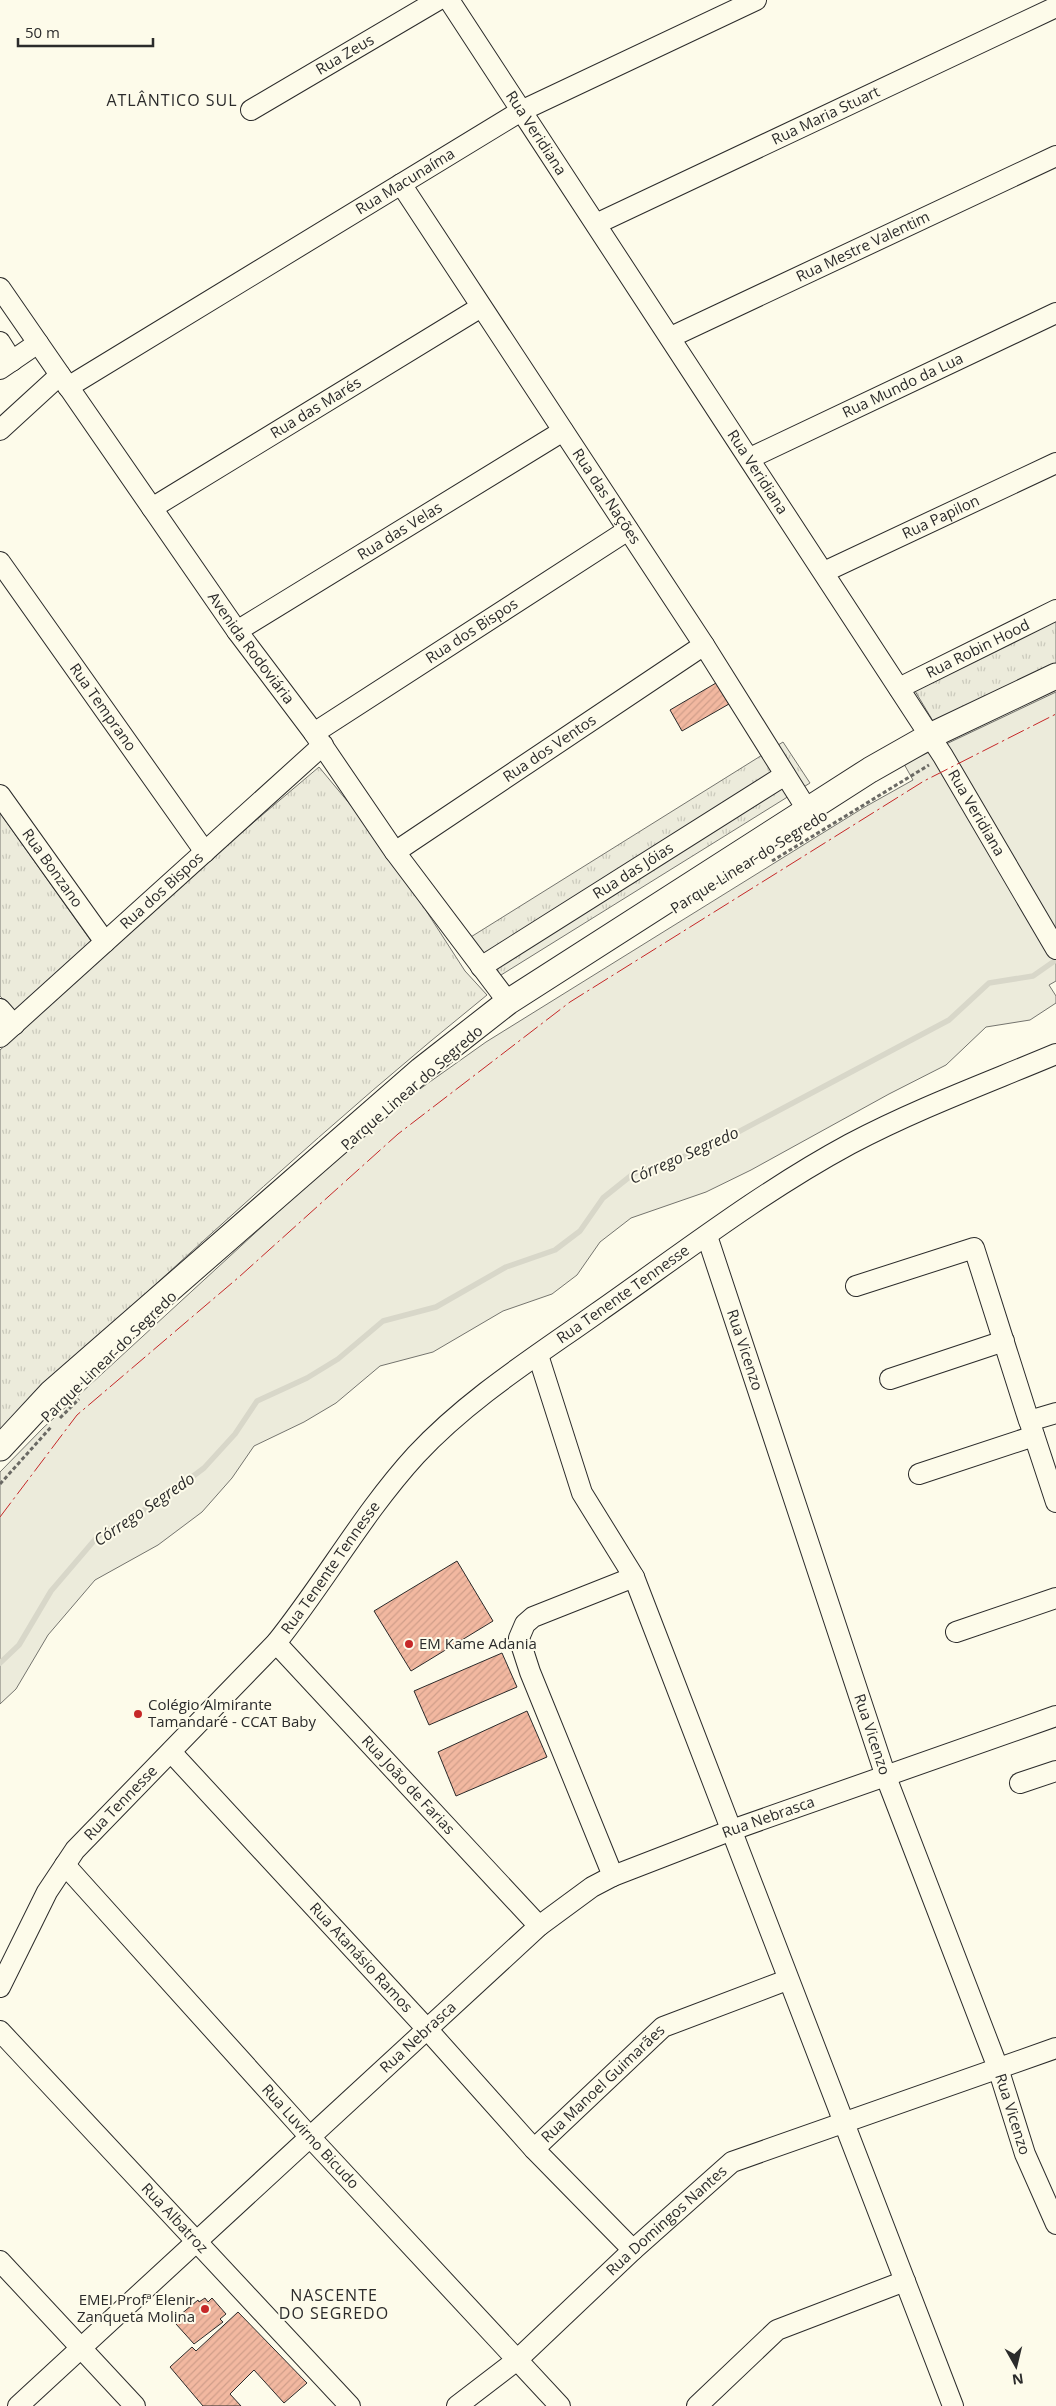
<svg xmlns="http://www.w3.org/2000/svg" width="1056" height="2406" font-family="'Open Sans',sans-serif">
  <defs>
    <pattern id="grass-tufts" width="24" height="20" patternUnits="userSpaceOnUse" patternTransform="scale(1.25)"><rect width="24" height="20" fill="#ecebdb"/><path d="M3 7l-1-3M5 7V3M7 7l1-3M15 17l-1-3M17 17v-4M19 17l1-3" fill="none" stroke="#cbcabc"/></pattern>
    <pattern id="building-hatch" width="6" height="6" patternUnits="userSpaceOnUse" patternTransform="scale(1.25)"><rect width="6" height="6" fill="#f2b8a0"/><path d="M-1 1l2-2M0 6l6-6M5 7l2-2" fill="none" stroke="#d09e8a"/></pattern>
  </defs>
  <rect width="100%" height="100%" fill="#fdfbea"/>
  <path fill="url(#grass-tufts)" stroke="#74746e" d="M1056 620V665L933 721 915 691Z
    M783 742 810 783 493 980 466 940Z
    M319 767 383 844 465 971 487 995C334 1118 191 1253 46 1384L0 1431V1050L27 1026 0 996V813L101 955 209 860Z"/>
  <path fill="#ecebdb" stroke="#74746e" d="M1056 692V981L1049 985 1056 996V1003L1030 1020 986 1027 946 1065 889 1094 751 1170 706 1192 631 1218 600 1242 577 1275 552 1294 503 1311 433 1352 380 1366 336 1403 304 1422 254 1446 232 1478 202 1512 158 1545 95 1580 48 1635 16 1689 0 1704V1472L43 1428 353 1143 417 1091 486 1042 863 808 913 780 904 764Z"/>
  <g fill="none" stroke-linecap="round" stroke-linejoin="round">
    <path stroke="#d8d7c9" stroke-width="5.5" d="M0 1663 19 1645 51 1591 98 1536 160 1501 204 1468 235 1434 257 1401 307 1378 338 1359 383 1321 436 1307 506 1267 555 1250 580 1231 603 1198 633 1174 708 1148 949 1020 989 983 1033 976 1056 960"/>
  </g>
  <path fill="url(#building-hatch)" stroke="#2b2b2b" d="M716 683 729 704 682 731 670 710Z
    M457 1561 493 1621 411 1671 374 1611Z
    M502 1653 517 1687 429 1725 414 1691Z
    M527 1711 547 1757 456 1796 438 1752Z
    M205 2298 208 2302 212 2298 226 2314 220 2319 223 2322 194 2344 176 2324 183 2318 180 2315 198 2300 199 2302Z
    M238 2312 307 2383 284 2403 254 2370 230 2394 241 2406H203L170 2367 192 2347 196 2351Z"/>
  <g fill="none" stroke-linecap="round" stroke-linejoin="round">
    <g stroke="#2b2b2b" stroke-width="22">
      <g id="minor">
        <path id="s1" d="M449 0 943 756 1056 949"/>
        <path id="s2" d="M251 110 438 0"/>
        <path id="s3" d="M401 184 704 645 808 811"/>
        <path id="s4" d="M596 224 1056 7"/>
        <path id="s5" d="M0 288 237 631 314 733 395 852 508 1002"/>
        <path id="s6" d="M671 337 1056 156"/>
        <path d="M0 342 12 361"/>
        <path d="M0 369 38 343"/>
        <path id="s7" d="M68 387 521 111 756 0"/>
        <path d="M0 430 60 375"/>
        <path id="s8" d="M750 458 1056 313"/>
        <path id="s9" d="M152 508 481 307"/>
        <path id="s10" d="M0 562 205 852"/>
        <path id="s11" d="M824 572 1056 463"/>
        <path id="s12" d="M237 631 563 431"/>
        <path id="s13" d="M899 688 1056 610"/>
        <path id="s14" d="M314 733 628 530"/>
        <path id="s15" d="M0 795 105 942"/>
        <path id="s16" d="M395 852 704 645"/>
        <path id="s17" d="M481 967 785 775"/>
        <path d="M0 1009 14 1025"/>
        <path id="s18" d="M0 1037 323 745"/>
        <path id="s19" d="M707 1236 886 1777 998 2068 1025 2154 1056 2224"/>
        <path d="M856 1286 974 1248 1029 1421 1056 1413"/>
        <path d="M538 1355 582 1493 634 1577 953 2406"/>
        <path d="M890 1379 1004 1341"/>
        <path d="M1030 1423 1056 1502"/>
        <path d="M919 1474 1034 1436"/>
        <path d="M956 1632 1056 1598"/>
        <path id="s20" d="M276 1643 539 1926"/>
        <path id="s21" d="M171 1752 427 2029 534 2149 633 2250"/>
        <path d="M1020 1783 1056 1771"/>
        <path id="s22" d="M65 1865 310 2137 560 2406"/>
        <path d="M613 1876 530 1672 519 1638 525 1624 533 1617 634 1577"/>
        <path id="s23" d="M0 1987 47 1892 75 1850 276 1643C325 1582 363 1513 416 1455 468 1399 535 1357 597 1313 680 1255 761 1192 850 1144 916 1109 987 1083 1056 1054"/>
        <path id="s24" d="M0 2031 350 2406"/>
        <path id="s25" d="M534 2149 663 2027 787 1980"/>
        <path d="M0 2261 135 2406"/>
        <path id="s26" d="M18 2406 539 1926 592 1887 613 1876 732 1830 1056 1716"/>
        <path id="s27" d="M457 2406 517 2360 633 2250 732 2162 1056 2048"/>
        <path d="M697 2406 777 2330 905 2281"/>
      </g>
    </g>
    <g stroke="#2b2b2b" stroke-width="27">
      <path id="major" d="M0 1448 51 1393 421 1070 508 1002 870 770 930 736 1056 676"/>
    </g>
    <path stroke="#6a6964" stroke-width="3" stroke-dasharray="4 2.5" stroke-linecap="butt" d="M772 861 929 765
      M60 1418 79 1399
      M0 1484 52 1426"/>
    <use href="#minor" stroke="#fdfbea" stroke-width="20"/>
    <use href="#major" stroke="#fdfbea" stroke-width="25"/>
    <path stroke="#c62828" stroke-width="1" stroke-dasharray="18 4 2.5 4" stroke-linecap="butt" d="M0 1517 77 1415 239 1277 398 1134 570 1002 924 781 1056 714"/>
  </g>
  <g fill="#c62828" stroke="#fdfbea" stroke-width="2">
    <circle cx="409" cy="1644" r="5"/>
    <circle cx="138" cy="1714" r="5"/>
    <circle cx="205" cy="2309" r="5"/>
  </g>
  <g text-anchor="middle" stroke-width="4" stroke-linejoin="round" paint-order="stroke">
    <g font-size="15" fill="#2b2b2b" stroke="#fdfbea">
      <text dy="5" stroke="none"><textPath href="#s2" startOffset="109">Rua Zeus</textPath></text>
      <text dy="5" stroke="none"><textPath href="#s4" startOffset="254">Rua Maria Stuart</textPath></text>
      <text dy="5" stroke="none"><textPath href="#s1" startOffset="159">Rua Veridiana</textPath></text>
      <text dy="5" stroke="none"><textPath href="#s7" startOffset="395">Rua Macunaíma</textPath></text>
      <text dy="5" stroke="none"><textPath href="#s6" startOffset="212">Rua Mestre Valentim</textPath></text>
      <text dy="5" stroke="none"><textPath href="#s8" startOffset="169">Rua Mundo da Lua</textPath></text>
      <text dy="5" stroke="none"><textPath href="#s9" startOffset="192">Rua das Marés</textPath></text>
      <text dy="5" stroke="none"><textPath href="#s1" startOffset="564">Rua Veridiana</textPath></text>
      <text dy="5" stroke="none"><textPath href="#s3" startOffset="374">Rua das Nações</textPath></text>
      <text dy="5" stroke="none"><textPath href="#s11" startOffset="129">Rua Papilon</textPath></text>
      <text dy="5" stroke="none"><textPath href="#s12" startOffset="191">Rua das Velas</textPath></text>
      <text dy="5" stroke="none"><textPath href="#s14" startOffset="188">Rua dos Bispos</textPath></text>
      <text dy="5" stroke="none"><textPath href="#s5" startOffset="439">Avenida Rodoviária</textPath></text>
      <text dy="5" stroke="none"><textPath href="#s13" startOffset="88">Rua Robin Hood</textPath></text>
      <text dy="5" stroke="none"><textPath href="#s10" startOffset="178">Rua Temprano</textPath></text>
      <text dy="5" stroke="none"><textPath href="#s16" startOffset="186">Rua dos Ventos</textPath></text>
      <text dy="5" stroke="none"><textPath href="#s1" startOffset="969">Rua Veridiana</textPath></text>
      <text transform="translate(749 862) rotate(-32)" y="5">Parque Linear do Segredo</text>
      <text dy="5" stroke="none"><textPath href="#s15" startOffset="90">Rua Bonzano</textPath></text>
      <text dy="5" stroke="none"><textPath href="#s17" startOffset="180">Rua das Jóias</textPath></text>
      <text dy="5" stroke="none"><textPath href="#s18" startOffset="218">Rua dos Bispos</textPath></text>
      <text transform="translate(412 1088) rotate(-41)" y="5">Parque Linear do Segredo</text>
      <text dy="5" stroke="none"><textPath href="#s23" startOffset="942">Rua Tenente Tennesse</textPath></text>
      <text dy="5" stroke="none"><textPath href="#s19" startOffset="120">Rua Vicenzo</textPath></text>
      <text transform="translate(109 1357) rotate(-44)" y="5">Parque Linear do Segredo</text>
      <text dy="5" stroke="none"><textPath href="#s23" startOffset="538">Rua Tenente Tennesse</textPath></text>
      <text dy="5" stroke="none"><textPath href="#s19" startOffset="525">Rua Vicenzo</textPath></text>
      <text dy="5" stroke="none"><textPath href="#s20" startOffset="194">Rua João de Farias</textPath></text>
      <text dy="5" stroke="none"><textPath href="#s23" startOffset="222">Rua Tennesse</textPath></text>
      <text dy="5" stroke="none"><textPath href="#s26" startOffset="964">Rua Nebrasca</textPath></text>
      <text dy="5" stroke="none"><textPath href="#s21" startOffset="280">Rua Atanásio Ramos</textPath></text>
      <text dy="5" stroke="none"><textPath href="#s26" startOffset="544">Rua Nebrasca</textPath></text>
      <text dy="5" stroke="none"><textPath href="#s25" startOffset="95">Rua Manoel Guimarães</textPath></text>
      <text dy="5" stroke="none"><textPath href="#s19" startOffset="930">Rua Vicenzo</textPath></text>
      <text dy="5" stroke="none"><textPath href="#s22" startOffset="366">Rua Luvirno Bicudo</textPath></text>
      <text dy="5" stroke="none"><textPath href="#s24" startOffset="256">Rua Albatroz</textPath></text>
      <text dy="5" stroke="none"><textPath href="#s27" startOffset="280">Rua Domingos Nantes</textPath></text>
    </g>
    <g font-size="15" fill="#2b2b2b" stroke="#fdfbea" text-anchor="start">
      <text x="419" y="1649">EM Kame Adania</text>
      <text x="148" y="1710">Colégio Almirante<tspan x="148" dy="17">Tamandaré - CCAT Baby</tspan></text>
      <text x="195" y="2305" text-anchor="end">EMEI Profª Elenir<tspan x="195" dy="17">Zanqueta Molina</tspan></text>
    </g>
    <g font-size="16" letter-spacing="1" fill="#2b2b2b" stroke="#fdfbea">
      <text x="172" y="106">ATLÂNTICO SUL</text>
      <text x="334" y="2301">NASCENTE<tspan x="334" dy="18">DO SEGREDO</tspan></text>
    </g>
    <g font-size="16" font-style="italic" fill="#2b2b2b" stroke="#fdfbea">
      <text transform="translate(684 1155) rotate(-24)" y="6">Córrego Segredo</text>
      <text transform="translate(144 1509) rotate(-34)" y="6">Córrego Segredo</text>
    </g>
  </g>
  <g transform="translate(1016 2366) rotate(172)" stroke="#fdfbea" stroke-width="4" paint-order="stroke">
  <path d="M0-4L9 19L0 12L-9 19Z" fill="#2b2b2b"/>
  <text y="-8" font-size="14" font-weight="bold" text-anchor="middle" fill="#2b2b2b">N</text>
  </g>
  <path d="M18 38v8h135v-8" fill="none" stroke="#2b2b2b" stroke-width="2.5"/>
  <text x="25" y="38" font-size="15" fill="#2b2b2b" stroke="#fdfbea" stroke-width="4" paint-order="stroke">50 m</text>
</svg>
